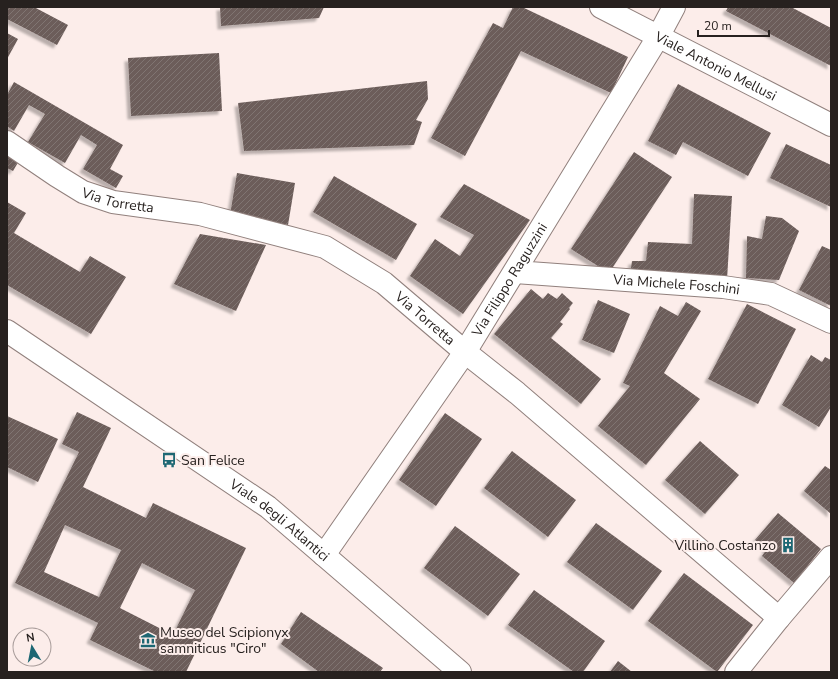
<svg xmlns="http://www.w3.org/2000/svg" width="838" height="679" font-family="'Nunito Sans',sans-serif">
  <defs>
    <pattern id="building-hatch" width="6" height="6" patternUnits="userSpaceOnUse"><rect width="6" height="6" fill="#6c5d5a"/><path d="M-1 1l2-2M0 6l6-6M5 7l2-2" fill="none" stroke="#807572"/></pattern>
    <filter id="shadow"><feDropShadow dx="-3.5" dy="3.5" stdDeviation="1" flood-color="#0004"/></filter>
  </defs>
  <rect width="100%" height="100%" fill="#fcedea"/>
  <path fill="url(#building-hatch)" fill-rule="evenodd" filter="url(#shadow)" d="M7 7H34L68 25 57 45 7 19Z
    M220 7H324L319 18 221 26Z
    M513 7H522L628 57 611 93 521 51 465 156 431 138 493 23 503 28Z
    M728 7H791L831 28V66L726 11Z
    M7 33 18 39 7 59Z
    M219 53 222 111 131 116 128 58Z
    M427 81 428 99 416 120 422 122 414 145 244 151 238 103Z
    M14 82 123 145 110 169 123 176 116 188 83 169 97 145 81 135 65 163 28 142 45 114 29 105 14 131 7 126V95Z
    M678 84 771 133 748 176 683 142 676 155 648 141Z
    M786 144 831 165V207L770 178Z
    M7 151 20 159 13 171 7 168Z
    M634 152 672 177 609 273 571 249Z
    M237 173 295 183 288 225 230 215Z
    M334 176 417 224 396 260 313 212Z
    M464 184 530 220 463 314 410 276 435 239 460 256 474 235 440 217Z
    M694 194 732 196 727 280 630 275 632 261H646L648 242 692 244Z
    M7 202 26 213 14 233 80 272 90 256 126 277 91 334 7 285Z
    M766 216 782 218 799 231 779 280 746 278 747 236 762 239Z
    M200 234 266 245 236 311 174 284Z
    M822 246 831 250V306L799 290Z
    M531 289 543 299 548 293 557 299 562 293 573 303 569 308 570 309 560 322 563 324 551 338 601 379 581 404 494 334Z
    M598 300 630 314 614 353 582 340Z
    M686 302 701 311 664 373 700 399 646 465 598 426 630 386 623 383 660 306 678 316Z
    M747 304 796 329 758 404 708 379Z
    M811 355 822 362 825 357 831 360V407L819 427 782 405Z
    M77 412 111 428 83 487 146 518 153 503 246 548 186 672H156L90 640 98 623 15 583 79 452 62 444ZM65 525 121 550 99 597 44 572ZM142 563 195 590 173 635 120 608Z
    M445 413 482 439 436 506 399 480Z
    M7 416 58 439 38 482 7 467Z
    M700 441 739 475 705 514 665 480Z
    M512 451 576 500 548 537 484 488Z
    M825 466 831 470V514L804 491Z
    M778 513 821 549 794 583 762 556 767 549 755 540Z
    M596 523 662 571 633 610 567 562Z
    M455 526 520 574 488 616 424 568Z
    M684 573 753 625 717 672 648 621Z
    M534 590 605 641 583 672H574L508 625Z
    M301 612 383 668 380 672H319L281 644Z
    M618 661 632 672H610Z"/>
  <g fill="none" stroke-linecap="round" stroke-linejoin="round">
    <g stroke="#91807d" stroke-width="24">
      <g id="street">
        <path id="s1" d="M601 7 831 125"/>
        <path id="s2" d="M7 142 57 176 83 192 113 202 200 214 325 247 384 283 465 352 517 393 779 618"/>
        <path id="s3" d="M515 272 723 287 771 294 831 322"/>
        <path id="s4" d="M7 331 268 507 460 672"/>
        <path id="s5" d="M324 555 465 352 658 37 674 7"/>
        <path d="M736 672 779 618 831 557"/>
      </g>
    </g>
    <use href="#street" stroke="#fff" stroke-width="22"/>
  </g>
  <defs>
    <g id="bus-bare" transform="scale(1.2)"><path d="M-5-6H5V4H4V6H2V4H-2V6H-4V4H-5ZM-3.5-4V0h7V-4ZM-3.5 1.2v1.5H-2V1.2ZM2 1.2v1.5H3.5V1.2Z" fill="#1d6773" stroke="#fcedea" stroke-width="2.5" paint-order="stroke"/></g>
    <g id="building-bare" transform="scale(1.2)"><path d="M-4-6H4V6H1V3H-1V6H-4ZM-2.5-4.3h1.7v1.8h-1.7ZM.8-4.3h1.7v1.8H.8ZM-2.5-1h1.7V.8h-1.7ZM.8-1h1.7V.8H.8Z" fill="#1d6773" stroke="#fcedea" stroke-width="2.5" paint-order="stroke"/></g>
    <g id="museum-bare" transform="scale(1.2)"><path d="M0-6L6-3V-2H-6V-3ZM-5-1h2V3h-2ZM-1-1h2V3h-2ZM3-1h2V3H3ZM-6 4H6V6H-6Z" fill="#1d6773" stroke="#fcedea" stroke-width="2.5" paint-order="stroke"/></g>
  </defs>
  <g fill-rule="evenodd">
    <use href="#bus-bare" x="169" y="460"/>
    <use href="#building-bare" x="788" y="545"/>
    <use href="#museum-bare" x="148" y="640"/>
  </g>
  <g text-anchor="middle" stroke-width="4" stroke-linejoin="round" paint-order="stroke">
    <g font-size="14" fill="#27211f" stroke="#fcedea">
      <text dy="5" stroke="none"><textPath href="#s1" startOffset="129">Viale Antonio Mellusi</textPath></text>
      <text dy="5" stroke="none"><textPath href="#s2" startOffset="127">Via Torretta</textPath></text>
      <text dy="5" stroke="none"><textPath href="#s5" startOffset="332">Via Filippo Raguzzini</textPath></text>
      <text dy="5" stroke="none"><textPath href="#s3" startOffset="162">Via Michele Foschini</textPath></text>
      <text dy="5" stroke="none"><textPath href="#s2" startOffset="463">Via Torretta</textPath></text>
      <text dy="5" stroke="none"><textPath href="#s4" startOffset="332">Viale degli Atlantici</textPath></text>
    </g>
    <g font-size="14" fill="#27211f" stroke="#fcedea" text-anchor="start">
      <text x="181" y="465">San Felice</text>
      <text x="776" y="550" text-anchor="end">Villino Costanzo</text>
      <text x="160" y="637">Museo del Scipionyx<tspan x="160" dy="16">samniticus "Ciro"</tspan></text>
    </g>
  </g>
  <rect width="838" height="679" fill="none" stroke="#27211f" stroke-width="16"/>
  <g transform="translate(32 647) rotate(350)"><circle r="19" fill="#fcedea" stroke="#a79b99"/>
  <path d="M0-3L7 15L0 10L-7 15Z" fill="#1d6773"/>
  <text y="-6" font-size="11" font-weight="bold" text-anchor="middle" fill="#27211f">N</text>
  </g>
  <path d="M698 30v6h71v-6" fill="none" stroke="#27211f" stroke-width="2"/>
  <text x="704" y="30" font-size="12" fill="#27211f" stroke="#fcedea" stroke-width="3" paint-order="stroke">20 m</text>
</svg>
